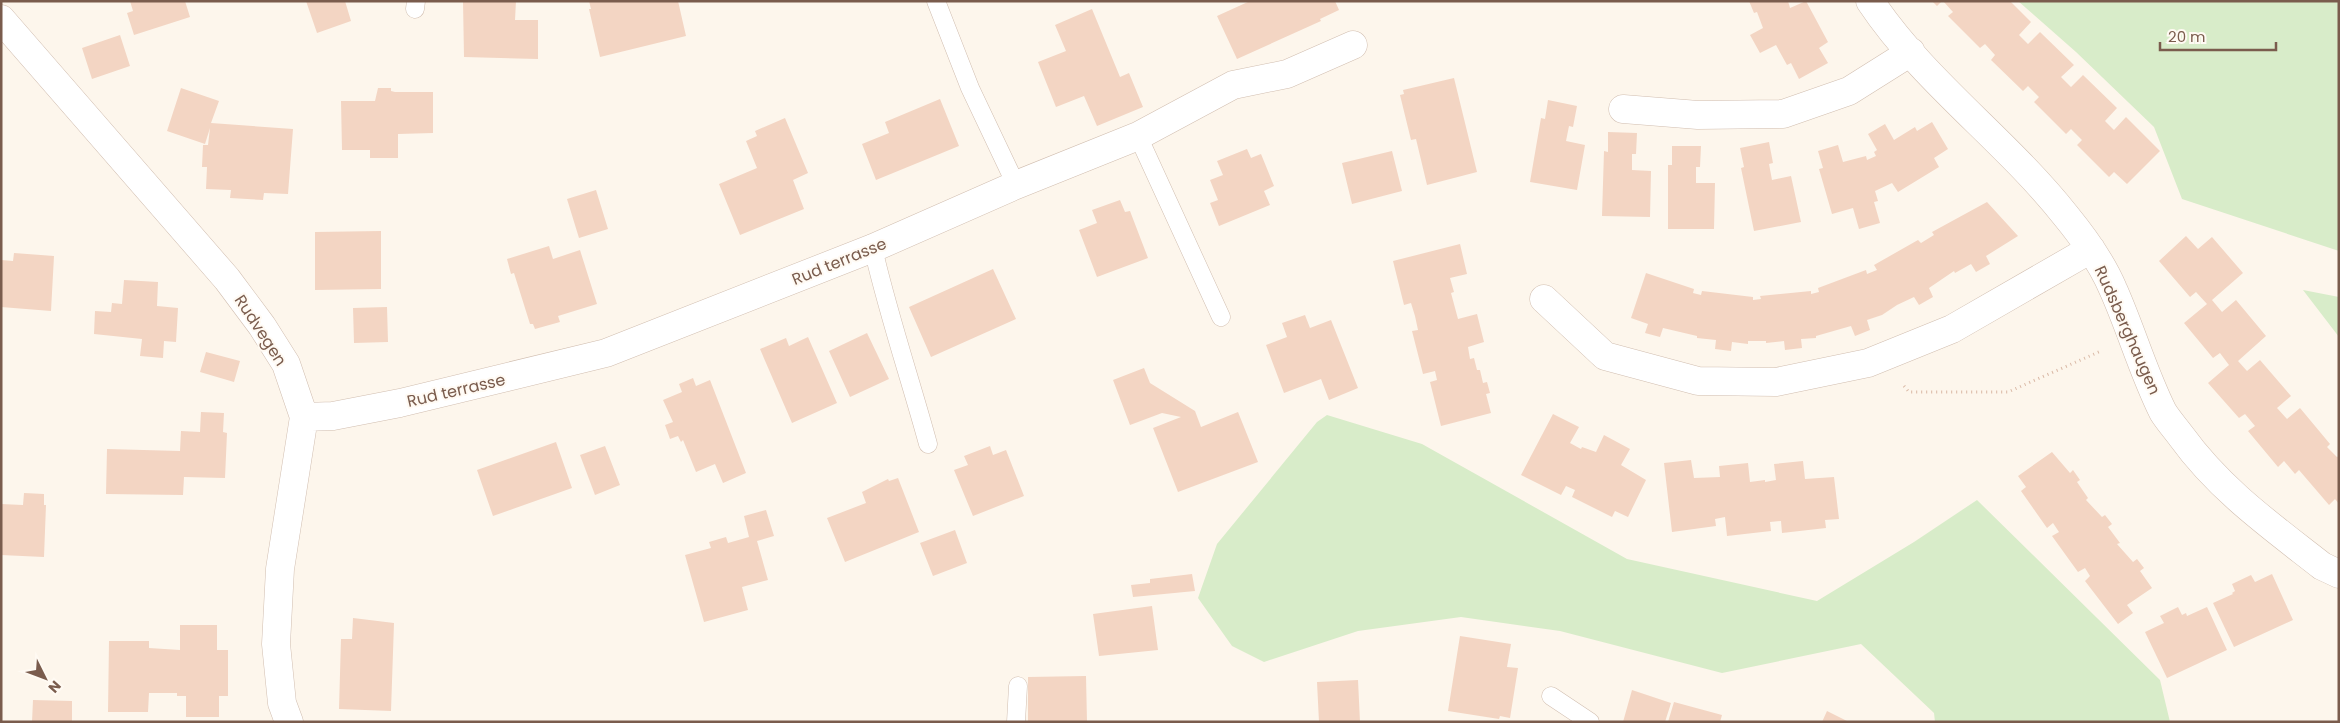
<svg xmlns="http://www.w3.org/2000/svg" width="2340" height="723" font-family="Poppins,sans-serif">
  <rect width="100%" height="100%" fill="#fdf6ec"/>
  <path fill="#d8ecc9" d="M2018 1H2339V251L2182 199 2154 127 2076 52Z
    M2303 290 2339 297V337Z
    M1327 415 1422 444 1627 559 1817 601 1914 542 1977 500 2160 680 2170 722H1935L1934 713 1861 644 1722 673 1560 631 1461 617 1358 631 1264 662 1232 646 1198 598 1217 544 1317 422Z"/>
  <path fill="#f3d5c3" d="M130 1H185L190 17 134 35 127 13 133 11Z
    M306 1H345L351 21 317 33Z
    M463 1H516L515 20H538V59L464 57Z
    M589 1H678L686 36 600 57 589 9H591Z
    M1250 1H1335L1339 10 1320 19 1321 21 1237 59 1217 16Z
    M1749 1H1788L1790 8 1806 1 1828 42 1819 48 1828 63 1799 79 1791 63 1787 65 1776 45 1760 53 1750 35 1763 28 1757 12 1754 13Z
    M1932 1H1942L1937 6Z
    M1943 1H2010L2031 22 2019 35 2028 44 2040 32 2074 65 2061 77 2071 87 2083 75 2117 108 2105 121 2114 130 2126 117 2160 151 2127 184 2114 172 2109 177 2077 145 2082 140 2071 129 2066 134 2034 102 2039 97 2028 86 2023 91 1991 60 1995 55 1985 44 1980 48 1948 16 1953 12Z
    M1092 9 1120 77 1129 73 1143 107 1097 126 1084 96 1056 107 1038 62 1066 51 1055 25Z
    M120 35 130 66 92 79 82 48Z
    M1454 78 1477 172 1427 185 1416 139 1411 140 1400 95 1404 94 1403 90Z
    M181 88 219 101 211 123 293 129 288 194 264 193 263 200 230 198 231 190 206 189 207 167H202L203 145H208L210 128 205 144 167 131Z
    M378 88H391V91L395 92H433V133L398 134V158H370V150H342L341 101H375Z
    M940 99 959 146 876 180 862 144 889 133 885 122Z
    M1548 100 1577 106 1573 127 1569 126 1566 141 1585 145 1577 190 1530 182 1541 118 1545 119Z
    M785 118 808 173 793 180 804 209 740 235 719 184 757 168 746 141 757 136 755 131Z
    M1932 122 1948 149 1934 158 1939 167 1898 192 1892 183 1875 191 1878 201 1874 202 1880 223 1859 229 1853 208 1832 214 1819 169 1823 168 1818 151 1838 145 1843 162 1866 156 1867 160 1876 156 1874 152 1877 150 1868 134 1885 124 1894 140 1915 127 1917 131Z
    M1608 132 1637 133 1636 154H1632V170L1651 171 1650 217 1602 216 1604 151 1608 152Z
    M1769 142 1773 163 1769 164 1772 180 1791 176 1801 222 1754 231 1741 168 1744 167 1740 148Z
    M1672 146H1701L1700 167H1696V183H1715L1714 229H1668V165H1672Z
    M1247 149 1251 158 1261 154 1274 186 1264 191 1270 205 1219 226 1210 203 1218 200 1210 180 1223 175 1217 161Z
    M1392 151 1402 191 1352 204 1342 163Z
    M596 190 608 229 579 238 567 199Z
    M1120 200 1125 212 1130 211 1148 258 1097 277 1079 230 1097 223 1092 210Z
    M1987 202 2018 236 1986 256 1990 264 1976 272 1971 264 1955 273 1954 271 1929 288 1933 297 1919 305 1914 297 1897 305 1882 315 1867 320 1870 330 1855 336 1851 326 1816 336V338L1801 339 1802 348 1785 350 1784 341 1766 343V341H1748V344L1732 342 1731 351 1715 349 1716 340 1697 338V336L1663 328 1660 337 1645 333 1648 324 1631 318 1646 273 1694 289 1693 293 1701 295 1702 291 1753 297V300L1761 299 1760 296 1811 291V294L1819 292 1818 288 1866 270 1867 274 1877 270 1874 265 1918 240 1921 243 1934 235 1932 232Z
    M381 231V289L315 290V232Z
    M2186 236 2198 249 2212 237 2243 273 2212 300 2222 312 2236 300 2266 336 2238 361 2247 371 2260 360 2291 396 2277 408 2287 419 2300 408 2330 444 2327 447 2337 457 2339 456V504L2335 499 2329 505 2299 470 2295 474 2284 461 2278 467 2248 431 2255 426 2245 414 2239 418 2208 383 2229 365 2220 353 2213 358 2184 323 2207 304 2196 292 2190 297 2159 261Z
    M1460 244 1467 274 1450 278 1454 292 1451 293 1458 319 1477 314 1484 342 1468 347 1470 359 1474 358 1477 370H1480L1483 383 1487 382 1490 393 1486 394 1491 413 1441 426 1430 382 1437 380 1435 371 1423 374 1412 331 1418 330 1415 316 1411 303 1404 305 1393 261Z
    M549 246 553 259 580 250 597 304 558 316 560 322 535 329 533 324H530L514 273 511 274 507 259Z
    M14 253 54 256 51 311 1 307V260L13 261Z
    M993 269 1016 319 931 357 909 307Z
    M124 280 158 282 157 306 178 308 176 342 164 341 163 358 140 356 142 339 94 334 95 311 111 312 112 303 122 304Z
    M387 307 388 342 354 343 353 308Z
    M1305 315 1310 328 1331 320 1358 388 1329 400 1321 379 1284 393 1266 345 1287 337 1282 323Z
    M867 333 889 379 850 397 829 351Z
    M808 337 837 403 792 423 760 349 786 338 789 346Z
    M206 352 240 361 234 382 200 372Z
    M1144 368 1150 383 1195 411 1201 427 1238 412 1258 462 1178 492 1153 428 1181 417 1162 413 1130 425 1113 380Z
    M693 378 696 386 710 380 746 473 723 483 715 464 696 472 683 440 681 442 678 436 670 439 665 425 673 422 663 400 682 392 679 384Z
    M201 412 224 413 223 432 227 433 225 478 184 477 183 495 106 494 107 449 180 451 181 431 200 432Z
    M1553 414 1579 427 1570 443 1581 449 1582 447 1596 452 1604 435 1630 449 1621 465 1646 480 1628 517 1615 511 1612 517 1572 497 1575 490 1566 486 1561 495 1521 475Z
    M556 442 572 488 493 516 477 470Z
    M605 446 620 485 595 495 580 455Z
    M990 446 993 455 1006 450 1024 496 973 516 954 470 968 465 964 456Z
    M2052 452 2070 473 2073 470 2080 480 2077 482 2088 498 2086 500 2102 517 2105 515 2112 524 2108 527 2120 543 2117 544 2133 562 2137 559 2144 568 2140 571 2152 588 2127 605 2133 613 2118 624 2085 581 2090 576 2085 568 2078 572 2052 536 2059 532 2053 523 2047 528 2021 491 2026 487 2018 476Z
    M1691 460 1694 478 1720 477 1719 466 1748 463 1750 482 1765 480V482L1776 480 1774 464 1803 461 1805 479 1834 477 1839 519 1825 520 1826 528 1782 533 1781 521 1770 522 1771 531 1727 536 1725 517 1715 519 1716 526 1672 532 1664 463Z
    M898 478 919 532 845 562 827 518 866 503 862 492 888 479 889 481Z
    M24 493 44 494V505H46L44 557 1 555V504L23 505Z
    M766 510 774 536 757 541 768 580 742 587 748 610 704 622 685 555 711 548 709 542 726 537 728 543 749 537 744 516Z
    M955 530 967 563 933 576 920 543Z
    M1192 574 1195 591 1133 597 1131 585 1150 583V579Z
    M2272 574 2293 620 2234 647 2213 603 2233 594 2232 593 2235 591 2232 584 2251 575 2255 582Z
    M1152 606 1158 650 1099 656 1093 614Z
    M2178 607 2182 615 2186 613 2187 616 2207 607 2227 650 2167 678 2145 632 2164 623 2160 616Z
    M353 618 394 623 391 711 339 709 341 639H352Z
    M180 625H217V650H228V696H219V717H186V696H177V693H149L148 712H108L109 641H149V648L180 650Z
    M1460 636 1511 644 1507 667 1518 668 1510 718 1500 716 1499 719 1448 711Z
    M1086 676 1087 722H1028V677Z
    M1358 680 1360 722H1319L1317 682Z
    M1632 690 1671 703 1665 722H1623Z
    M33 700 72 701V722H32Z
    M1674 702 1722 715 1720 722H1668Z
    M1827 711 1849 722H1822Z"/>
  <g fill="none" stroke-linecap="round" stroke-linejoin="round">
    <g stroke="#d1beb0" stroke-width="19">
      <path id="lane" d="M936 1 970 88 1016 185
        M415 9 416 1
        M1138 136 1221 317
        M873 248C888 314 910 378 928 444
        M1551 696 1590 722
        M1016 722 1018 686"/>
    </g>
    <g stroke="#d1beb0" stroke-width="29">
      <path id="street" d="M1870 1C1924 82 2006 140 2066 216 2084 238 2102 263 2113 289 2131 329 2143 372 2163 412 2168 420 2175 428 2181 436 2220 490 2271 526 2322 566L2339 574
        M1 19 227 279 262 326 286 364 304 417 280 569 276 644 282 703 289 722
        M1623 109 1698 115 1783 114 1849 91 1911 52
        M1544 299 1605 356 1698 381 1776 382 1868 363 1952 329 2091 249
        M304 417 333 416 400 403 606 353 873 248 1016 185 1138 136 1233 85 1287 74 1353 45"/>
    </g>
    <path stroke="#d9b8a5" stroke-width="3" stroke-dasharray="1 4" stroke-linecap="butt" d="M1904 386 1909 392H2008L2101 351"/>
    <use href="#lane" stroke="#fff" stroke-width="18"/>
    <use href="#street" stroke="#fff" stroke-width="28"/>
  </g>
  <g text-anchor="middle" stroke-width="4" stroke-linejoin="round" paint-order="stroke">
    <g font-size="16" fill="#7a5c4d" stroke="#fffaf3">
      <text transform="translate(839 261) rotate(-22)" y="6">Rud terrasse</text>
      <text transform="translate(261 330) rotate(57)" y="6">Rudvegen</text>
      <text transform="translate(2128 330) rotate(66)" y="6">Rudsberghaugen</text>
      <text transform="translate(456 390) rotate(-13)" y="6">Rud terrasse</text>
    </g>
  </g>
  <rect width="2340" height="723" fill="none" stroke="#7a5c4d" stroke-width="5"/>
  <g transform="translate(45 678) rotate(132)" stroke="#fffaf3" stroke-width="4" paint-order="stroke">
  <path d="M0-4L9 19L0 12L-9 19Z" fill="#7a5c4d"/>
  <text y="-8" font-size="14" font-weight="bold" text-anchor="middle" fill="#7a5c4d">N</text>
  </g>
  <path d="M2160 42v8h116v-8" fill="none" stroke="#7a5c4d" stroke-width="2.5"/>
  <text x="2168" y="42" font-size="15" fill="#7a5c4d" stroke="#fffaf3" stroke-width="4" paint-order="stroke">20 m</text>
</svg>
